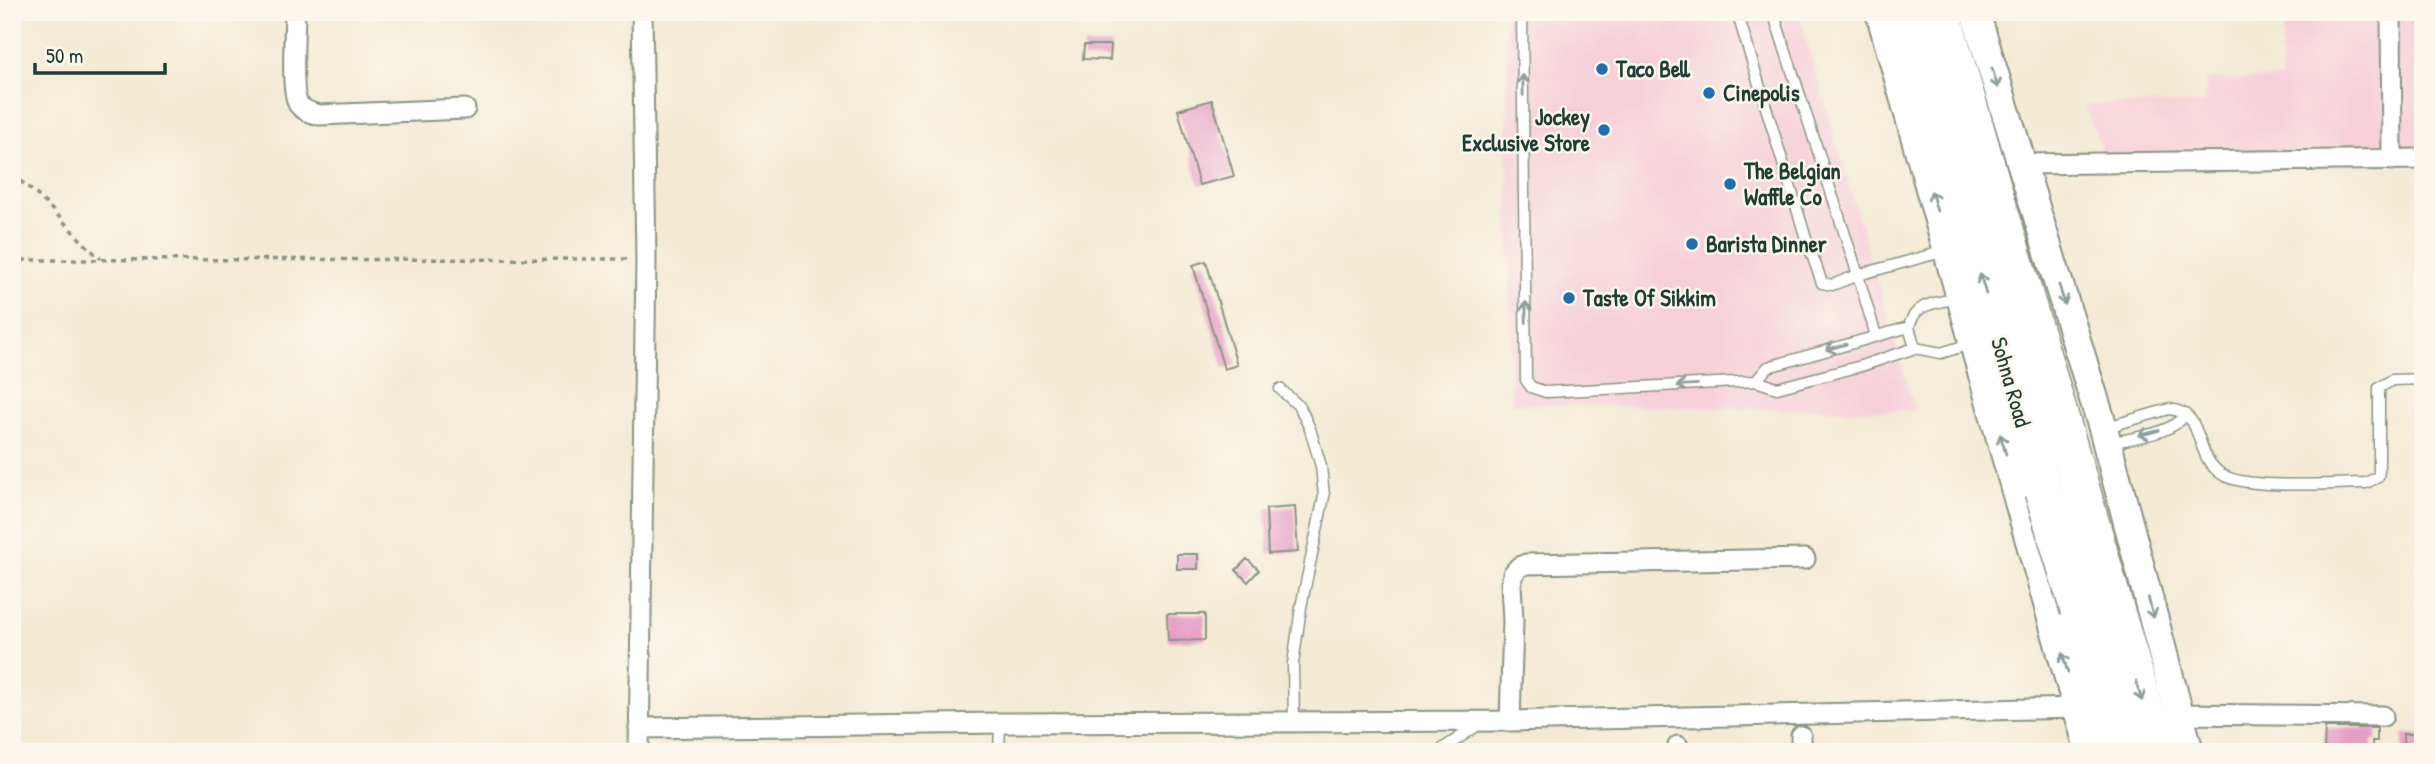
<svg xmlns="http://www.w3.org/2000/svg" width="2435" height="764" font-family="'Patrick Hand',sans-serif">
  <rect width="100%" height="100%" fill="#fbf7ec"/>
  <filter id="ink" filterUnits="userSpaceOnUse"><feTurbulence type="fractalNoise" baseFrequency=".0143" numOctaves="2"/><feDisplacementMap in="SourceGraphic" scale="14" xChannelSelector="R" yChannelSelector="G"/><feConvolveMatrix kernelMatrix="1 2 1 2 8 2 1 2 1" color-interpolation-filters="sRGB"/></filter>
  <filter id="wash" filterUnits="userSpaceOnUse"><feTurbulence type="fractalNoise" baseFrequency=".00686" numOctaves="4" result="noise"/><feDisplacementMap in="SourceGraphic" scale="28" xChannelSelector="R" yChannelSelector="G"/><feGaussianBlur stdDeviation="1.57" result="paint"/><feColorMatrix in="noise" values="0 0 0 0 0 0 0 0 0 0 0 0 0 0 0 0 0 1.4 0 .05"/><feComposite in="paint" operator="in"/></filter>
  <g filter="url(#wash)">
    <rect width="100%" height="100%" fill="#f3ead3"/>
    <path fill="#f6cfd9" d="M1506 12H1798L1915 411 1511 404Z
      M2283 12H2423V150L2104 155 2084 105 2205 103 2206 79H2281Z"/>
    <g id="blocks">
      <path fill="#e69dc6" d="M1084 45H1111L1110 60 1083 59Z
        M1212 100 1234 176 1199 185 1178 110Z
        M1206 261 1237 365 1224 369 1193 265Z
        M1295 507 1298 552 1268 554 1266 509Z
        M1177 554H1198V569H1177Z
        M1247 559 1259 570 1248 582 1236 570Z
        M1167 614H1205V640L1168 641Z
        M2325 728H2377V741H2372V752H2324Z
        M2403 734H2423V752H2403Z"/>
    </g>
  </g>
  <g filter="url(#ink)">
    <use href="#blocks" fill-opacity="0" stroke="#899484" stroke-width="2"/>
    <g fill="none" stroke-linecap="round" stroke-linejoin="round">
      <g stroke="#899484" stroke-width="13">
        <path id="lane" d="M1522 12 1526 380 1531 387 1546 392 1756 381 1777 388 1861 366 1915 348 1941 353 1973 343
          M1737 12 1804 232 1822 283 1832 285 1858 275 1945 251
          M1773 12 1858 275 1876 336
          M1909 327 1915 348
          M1756 381 1768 367 1909 327C1915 302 1935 304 1957 298
          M1280 389 1300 407 1310 429 1321 466 1324 496 1301 607 1293 664 1294 722
          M2104 428 2169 409C2208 413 2191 456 2223 475 2248 490 2333 483 2366 483L2378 477 2379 471V388L2392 380 2423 379
          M2109 443C2131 438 2174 434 2185 414
          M999 752 1000 723
          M1438 752 1478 725"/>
      </g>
      <g stroke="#899484" stroke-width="23">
        <path id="street" d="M295 12C295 30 290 94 299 105 304 111 312 113 319 115L465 109
          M2391 12 2392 160
          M2022 164 2423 159
          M2179 714 2383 716
          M1510 721 1513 621 1511 584 1513 574 1519 567 1526 564 1805 559
          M639 728 1000 723 1510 721 2078 708
          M1801 736V752
          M639 752 646 259 642 12
          M1677 752 1678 746"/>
      </g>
      <g stroke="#899484" stroke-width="32">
        <path id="secondary" d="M1880 12 2090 752
          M1975 12 2103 428 2189 752"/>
      </g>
      <g stroke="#899484" stroke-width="40">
        <path id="highway" d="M1903 12 2043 491
          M1941 12 2079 482
          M2113 602 2157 752
          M2079 610 2120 752"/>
      </g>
      <path stroke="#899484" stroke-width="3.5" stroke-dasharray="5 5" stroke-linecap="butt" d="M12 175C46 198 70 232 101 259
        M12 260 630 259"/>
      <use href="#lane" stroke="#fff" stroke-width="10"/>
      <use href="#street" stroke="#fff" stroke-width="19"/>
      <use href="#secondary" stroke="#fff" stroke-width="28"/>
      <use href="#highway" stroke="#fff" stroke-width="37"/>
      <g stroke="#899484" stroke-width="40" stroke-linecap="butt">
        <path id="highway-bridge" d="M2079 482 2113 602
          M2043 491 2079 610"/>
      </g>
      <use href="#highway-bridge" stroke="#fff" stroke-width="37"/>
    </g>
    <defs><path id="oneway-shaft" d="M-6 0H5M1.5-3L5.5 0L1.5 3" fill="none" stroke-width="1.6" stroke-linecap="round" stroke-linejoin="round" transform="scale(1.75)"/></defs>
    <g stroke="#8f9e9a">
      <use href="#oneway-shaft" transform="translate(1995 78) rotate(73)"/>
      <use href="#oneway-shaft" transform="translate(1523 85) rotate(-91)"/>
      <use href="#oneway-shaft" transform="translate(1934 201) rotate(-106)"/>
      <use href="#oneway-shaft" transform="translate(1983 284) rotate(-106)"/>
      <use href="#oneway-shaft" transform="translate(2062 295) rotate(73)"/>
      <use href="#oneway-shaft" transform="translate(1526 312) rotate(-91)"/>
      <use href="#oneway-shaft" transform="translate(1836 347) rotate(164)"/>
      <use href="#oneway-shaft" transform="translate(1687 385) rotate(177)"/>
      <use href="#oneway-shaft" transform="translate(2149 433) rotate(166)"/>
      <use href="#oneway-shaft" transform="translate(2003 444) rotate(-106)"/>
      <use href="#oneway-shaft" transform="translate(2151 608) rotate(75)"/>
      <use href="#oneway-shaft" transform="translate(2065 663) rotate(-106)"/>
      <use href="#oneway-shaft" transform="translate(2139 691) rotate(74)"/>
    </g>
  </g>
  <g fill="#1f6fb2" stroke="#fbf7ec" stroke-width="2.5">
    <circle cx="1602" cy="69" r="7"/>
    <circle cx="1709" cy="93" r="7"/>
    <circle cx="1604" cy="130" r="7"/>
    <circle cx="1730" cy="184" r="7"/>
    <circle cx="1692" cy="244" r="7"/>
    <circle cx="1569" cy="298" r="7"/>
  </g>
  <g text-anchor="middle" stroke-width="5" stroke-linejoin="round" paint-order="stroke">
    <g font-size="23" font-weight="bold" fill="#1f3d34" stroke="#fbf7ec" text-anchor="start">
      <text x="1616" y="77">Taco Bell</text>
      <text x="1723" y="101">Cinepolis</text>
      <text x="1590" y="125" text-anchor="end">Jockey<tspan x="1590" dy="26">Exclusive Store</tspan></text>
      <text x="1744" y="179">The Belgian<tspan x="1744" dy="26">Waffle Co</tspan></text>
      <text x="1706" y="252">Barista Dinner</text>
      <text x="1583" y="306">Taste Of Sikkim</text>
    </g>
    <g font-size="23" fill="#1f3d34" stroke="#fbf7ec">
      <text transform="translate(2011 382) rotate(74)" y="8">Sohna Road</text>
    </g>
  </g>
  <rect width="2435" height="764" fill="none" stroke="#fbf7ec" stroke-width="42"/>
  <path d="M35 63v10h130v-10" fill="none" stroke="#1f3d34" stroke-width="3.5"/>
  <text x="46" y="63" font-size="21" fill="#1f3d34" stroke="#fbf7ec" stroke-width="5" paint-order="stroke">50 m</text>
</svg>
